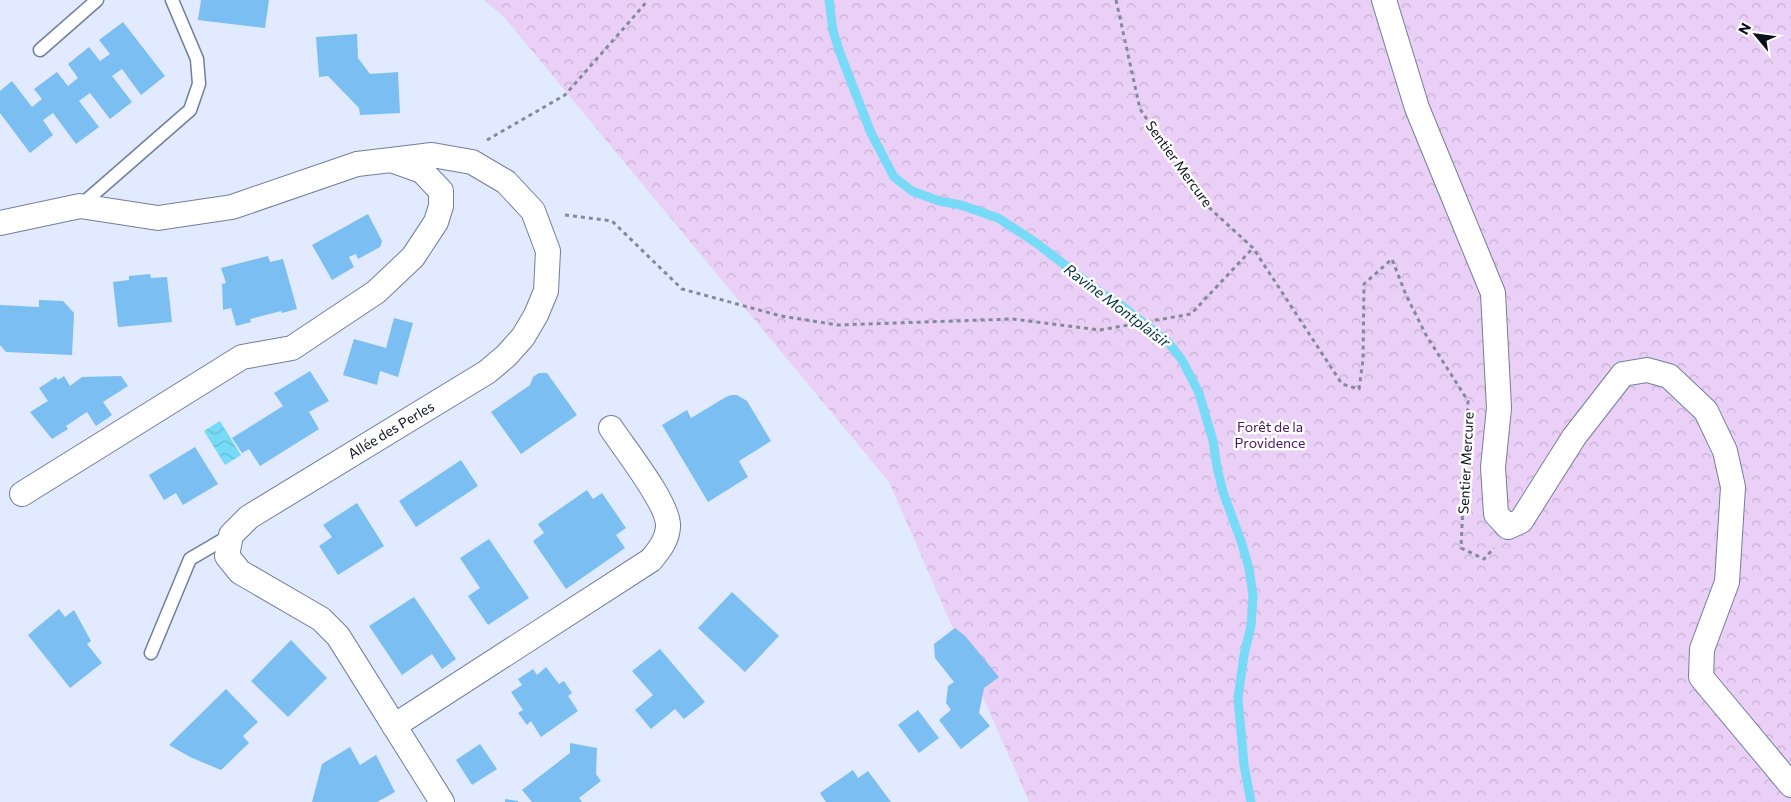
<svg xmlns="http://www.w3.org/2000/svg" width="1791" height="802" font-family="Commissioner,sans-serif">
  <defs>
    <pattern id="forest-crowns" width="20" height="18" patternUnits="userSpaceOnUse" patternTransform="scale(1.25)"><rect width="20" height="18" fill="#eacff7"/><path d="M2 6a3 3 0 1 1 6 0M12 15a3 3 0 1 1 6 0" fill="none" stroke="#c7b1d3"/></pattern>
    <pattern id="water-waves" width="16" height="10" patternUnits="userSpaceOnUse" patternTransform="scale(1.25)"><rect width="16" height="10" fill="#77daf6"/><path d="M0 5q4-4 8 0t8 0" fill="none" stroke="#66bad2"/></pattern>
  </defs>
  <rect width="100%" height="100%" fill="#e1eaff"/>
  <path fill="url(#forest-crowns)" d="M484 0H1791V802H1029L889 482 504 17Z"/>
  <path fill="url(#water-waves)" d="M220 421 241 455 225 465 204 431Z"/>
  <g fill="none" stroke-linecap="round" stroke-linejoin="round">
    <path stroke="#77daf6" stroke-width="9" d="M829 0 833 31 840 53 871 133 894 177 912 191 939 201 961 205 998 218 1035 242 1101 293 1122 306 1168 342 1182 360 1199 393 1213 441 1217 467 1223 492 1241 541 1249 568 1253 596 1251 626 1244 655 1238 698 1244 765 1251 802"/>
  </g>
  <path fill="#7bbef2" d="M201 0H269L265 28 198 20Z
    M123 22 165 76 141 95 122 69 112 76 132 102 110 119 90 93 79 101 99 127 76 144 53 113 43 120 53 135 30 153 0 113V91L12 81 32 107 42 99 34 89 57 72 68 86 78 78 68 64 89 47 100 61 110 54 99 40Z
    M357 34 358 58 370 74 398 72 400 113 360 115 359 108 328 76 319 77 316 37Z
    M368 214 382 241 380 247 358 259 356 254 349 257 354 267 332 280 312 245Z
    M268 256 270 262 283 259 297 309 282 313 281 311 250 319 251 322 236 326 231 308 223 310 222 284 226 283 221 268Z
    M150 274 151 278 167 277 172 322 118 327 113 282 129 280V276Z
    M39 300 63 301 74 313 72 355 6 352 0 345V305L39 307Z
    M394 318 413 323 398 377 380 371 377 385 343 375 354 339 386 348Z
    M310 371 329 401 309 412 319 429 260 466 249 449 242 453 232 438 283 406 274 393Z
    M539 373H547L577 415 521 454 491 412 530 385 533 377Z
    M64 376 70 386 82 377 121 376 128 386 103 402 112 415 96 426 87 412 66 426 68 429 52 439 30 412 48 401 39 388 56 377 58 380Z
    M732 395H737L747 401 771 441 739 461 748 477 708 502 662 425 687 410 691 418 726 397Z
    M195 447 218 484 183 505 176 493 164 500 149 475Z
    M461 460 478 486 416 527 399 501Z
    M587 490 593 499 602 493 626 528 616 535 625 548 566 589 533 541 544 533 538 524Z
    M357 503 384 546 338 575 319 546 332 537 323 525Z
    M489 539 529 598 488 625 468 596 480 588 460 558Z
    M732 592 779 636 745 672 698 628Z
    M414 597 456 659 442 669 432 654 402 675 369 626Z
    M59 609 65 617 74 610 91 641 87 644 102 663 70 688 28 635Z
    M955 628 965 636 999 677 984 688 979 713 990 726 961 749 939 720 951 710 946 703 948 686 954 682 935 658 934 644Z
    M291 640 327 678 288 717 251 681Z
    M660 649 705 702 684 719 675 709 651 729 635 710 653 695 632 671Z
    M546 667 559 684 564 681 572 693 568 696 578 711 541 737 531 721 527 725 518 713 523 710 511 692 522 685 518 679 533 669 537 675Z
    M226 689 258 722 243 736 249 743 221 770 190 757 169 745Z
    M918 710 939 738 919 753 898 725Z
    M570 743 597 748 596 774 601 781 579 798 582 802H532L522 790 570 753Z
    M480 744 497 769 472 785 456 760Z
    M350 747 360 765 376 755 395 792 377 802H312L322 764Z
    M853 770 858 778 868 771 891 802H826L820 793Z
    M505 799 518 801V802H505Z"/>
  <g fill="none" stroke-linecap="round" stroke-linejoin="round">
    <g stroke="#717e9d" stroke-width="15">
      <path id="lane" d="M40 50 97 0
        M80 206 190 110 199 84 197 59 172 0
        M151 653 190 559 231 535"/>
    </g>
    <g stroke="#717e9d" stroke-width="26">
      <path id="street" d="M1384 0 1417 108 1493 293 1499 408 1493 467 1496 514 1508 527 1521 521 1574 437 1623 374 1647 370 1669 376 1706 411 1725 451 1733 487 1727 582 1702 649 1701 677 1791 785
        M391 160 432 155 472 162 506 182 533 211 548 251 546 291 536 315 523 337 506 356 487 372 249 517 231 535 227 556 240 572 321 619 338 636 442 802
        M0 223 80 206 158 218 232 207 357 164 391 160 422 171 441 191V206L436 222 413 257 376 292 292 348 242 357 22 494
        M394 726 651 560C659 550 667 541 668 527 670 505 624 448 611 428"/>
    </g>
    <path stroke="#838b9b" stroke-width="3" stroke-dasharray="4 4" stroke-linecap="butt" d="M1116 0 1140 109 1202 201 1253 248 1342 384 1359 389 1363 360 1364 284 1392 259 1406 295 1426 335 1468 401 1467 426
      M487 140 565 95 644 5 646 0
      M565 215 612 221 682 289 781 316 838 325 1012 319 1100 330 1191 314 1253 248
      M1464 484 1461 548 1484 559 1494 548"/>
    <use href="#lane" stroke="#fff" stroke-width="12"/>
    <use href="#street" stroke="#fff" stroke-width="24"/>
  </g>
  <g text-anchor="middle" stroke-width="5" stroke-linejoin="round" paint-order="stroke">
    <g font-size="14" fill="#0b101b" stroke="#fff">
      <text transform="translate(1179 164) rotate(54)" y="5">Sentier Mercure</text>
      <text transform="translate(391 430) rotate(-31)" y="5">Allée des Perles</text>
      <text transform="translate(1466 463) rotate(-87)" y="5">Sentier Mercure</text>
    </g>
    <g font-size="14" fill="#4c1561" stroke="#fff">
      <text x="1270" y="432">Forêt de la<tspan x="1270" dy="16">Providence</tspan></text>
    </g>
    <g font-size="15" font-style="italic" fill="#00313c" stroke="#fff">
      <text transform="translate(1117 306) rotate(37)" y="5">Ravine Montplaisir</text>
    </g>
  </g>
  <g transform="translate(1756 35) rotate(299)" stroke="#ffffff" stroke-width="4" paint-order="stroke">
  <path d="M0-4L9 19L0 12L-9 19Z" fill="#0b101b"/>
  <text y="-8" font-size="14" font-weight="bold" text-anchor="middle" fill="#0b101b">N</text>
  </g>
</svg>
